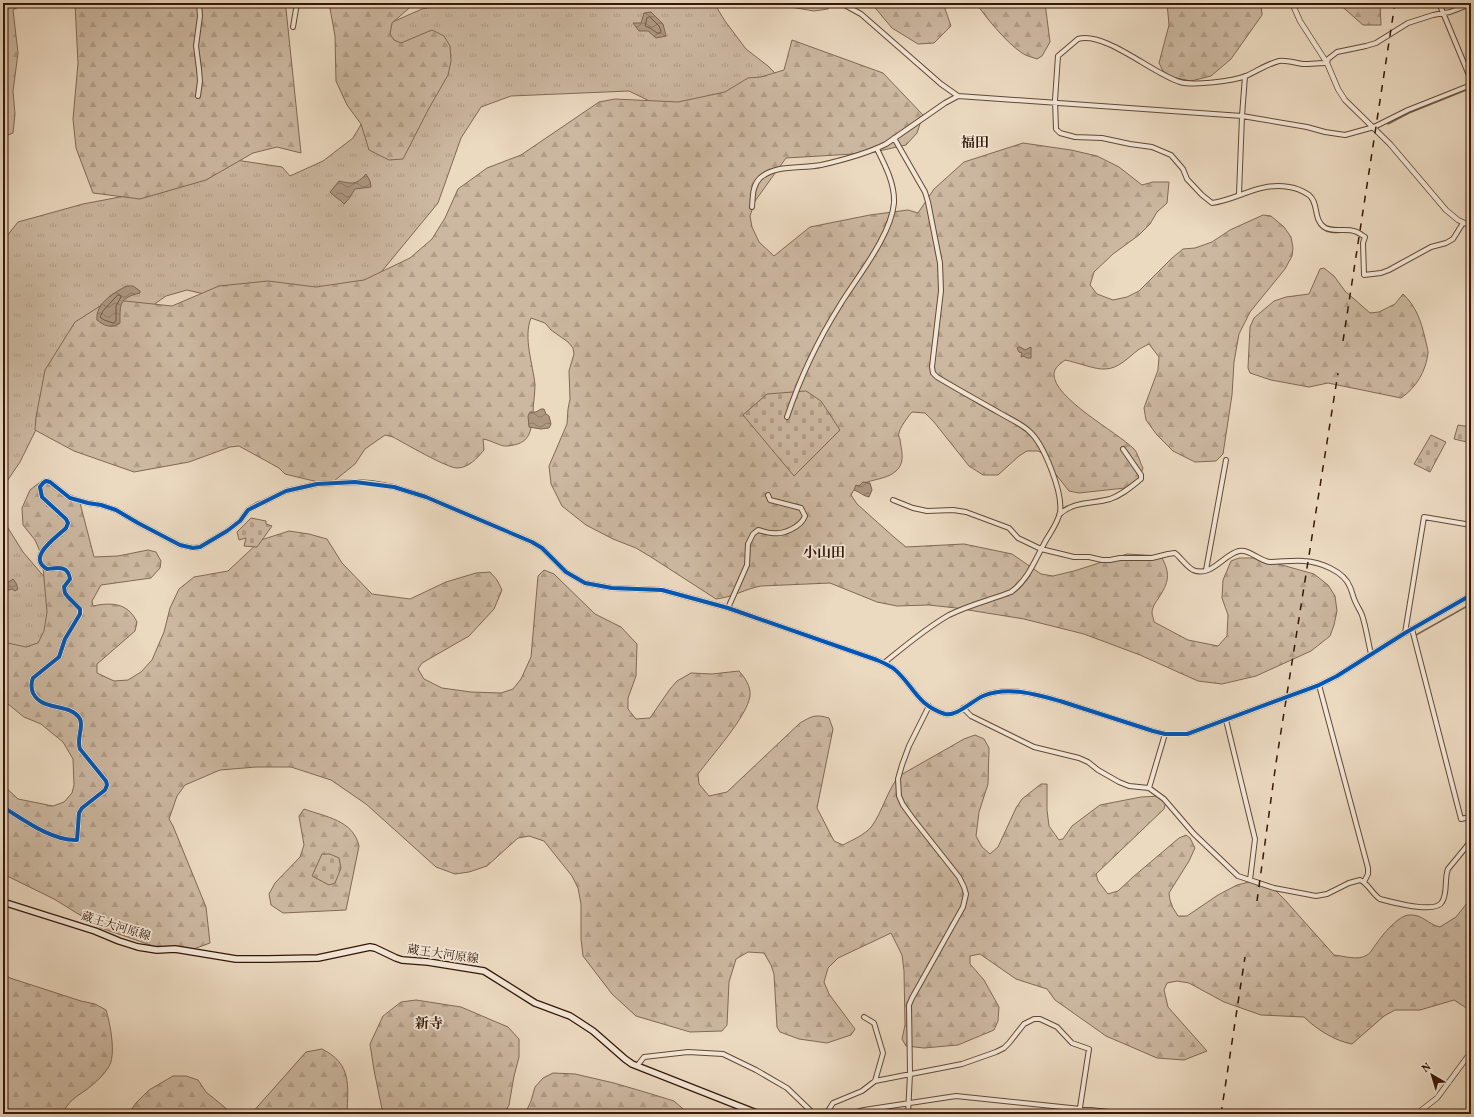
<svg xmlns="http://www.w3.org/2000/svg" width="1474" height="1117" font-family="Vollkorn,'Noto Serif JP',serif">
  <defs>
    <pattern id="grass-tufts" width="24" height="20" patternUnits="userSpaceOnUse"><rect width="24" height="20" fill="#ccb8a1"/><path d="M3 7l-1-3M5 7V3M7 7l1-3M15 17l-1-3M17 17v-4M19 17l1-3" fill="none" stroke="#b09d89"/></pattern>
    <pattern id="forest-firs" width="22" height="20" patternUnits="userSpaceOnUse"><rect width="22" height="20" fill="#ccb8a1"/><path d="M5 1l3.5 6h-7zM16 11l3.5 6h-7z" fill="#b09d89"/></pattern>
    <pattern id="cemetery-stones" width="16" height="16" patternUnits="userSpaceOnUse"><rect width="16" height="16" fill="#ccb8a1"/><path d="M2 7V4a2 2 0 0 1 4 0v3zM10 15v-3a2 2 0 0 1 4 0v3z" fill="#b09d89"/></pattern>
    <pattern id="water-waves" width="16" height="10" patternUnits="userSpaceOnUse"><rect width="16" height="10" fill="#ad9781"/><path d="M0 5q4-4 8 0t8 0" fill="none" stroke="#8e7a68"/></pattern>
  </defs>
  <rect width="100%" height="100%" fill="#ebd9c0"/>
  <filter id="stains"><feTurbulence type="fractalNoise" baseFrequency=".005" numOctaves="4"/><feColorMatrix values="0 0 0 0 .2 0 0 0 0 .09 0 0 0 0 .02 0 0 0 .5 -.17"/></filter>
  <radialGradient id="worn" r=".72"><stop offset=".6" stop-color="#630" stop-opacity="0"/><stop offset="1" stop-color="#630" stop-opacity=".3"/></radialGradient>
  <path fill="url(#grass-tufts)" stroke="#816854" d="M451 3H714L725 21 746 49 768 66 787 85 701 126 629 91 511 96 481 107 461 138 438 203 373 282 230 300 187 290 166 296 112 334 65 371 20 462 3 487V241L18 222 83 204 141 193 229 159 282 167 290 176 323 161 353 138 372 106 370 32 422 9Z
    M3 520 23 552 58 593 41 654 3 655Z"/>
  <path fill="url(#forest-firs)" stroke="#816854" d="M3 3H25L13 10 18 53 13 91 15 114 13 133 3 137Z
    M75 3H283L286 9 301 153 277 147 253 153 206 180 140 199 93 193 76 148 73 119 78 63Z
    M329 3H415L392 23 390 34 394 40 401 43 432 30 444 36 450 46 451 61 448 75 428 110 403 159 389 160 369 150 361 124 347 105 336 81 335 36Z
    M767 3H830L828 9 814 11Z
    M871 3H943L951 26 934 43 918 44 892 28Z
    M976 3H1045L1050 42 1042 56 1037 59C1032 57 1026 56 1022 53 1006 42 987 19 976 3Z
    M1167 3H1261L1262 15 1231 59 1211 76 1191 81 1172 77 1163 71 1159 63 1169 25Z
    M1338 3H1380L1381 25H1363Z
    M792 40 883 73 923 115 917 133 906 145 870 153 786 158 755 201 750 216 752 227 759 242 774 256 810 227 870 215 908 210 918 213 934 189 964 162 1023 143 1071 150 1097 156 1119 167 1142 185 1153 182H1169L1167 203 1157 212 1150 224 1139 235 1113 254 1094 272 1090 285 1097 294 1113 300 1127 297 1139 291 1172 258 1183 249 1195 248 1212 242 1230 230 1263 215 1271 216 1284 227 1291 237 1293 248 1292 256 1285 269 1250 312 1239 334 1234 362 1232 395 1223 454 1216 461 1195 462 1173 451 1157 435 1146 420 1144 408 1158 370 1159 357 1149 344C1145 346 1141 348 1138 350 1129 357 1118 369 1105 369 1096 370 1076 362 1065 360 1060 364 1054 368 1054 374 1053 398 1117 432 1134 449 1138 453 1140 463 1143 468L1138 482 1125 488 1079 493 1069 491 1054 472 1044 454 1038 451H1027L1019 456 998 475H983L969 466 934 422 925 413 912 412C909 415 899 429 899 433 898 435 899 437 900 439 901 450 906 462 896 471 883 483 859 477 851 495L857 504 895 538 906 547 964 544 1012 554 1041 574 1053 576 1074 571 1127 554 1161 556C1171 574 1169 582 1158 599 1155 603 1152 608 1152 613 1152 616 1154 619 1154 622L1188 640 1218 646 1227 636 1228 615 1222 598 1223 580 1231 561 1239 558H1257L1314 574 1328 585 1335 596 1337 611 1334 625 1330 636 1311 651 1256 676 1222 684 1198 681 1140 655 1084 634 1024 619 956 608 929 605 897 606 877 602 830 583 761 586C745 589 733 597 716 599L651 557 636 548 613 539 586 525 562 506 551 484 549 466 567 424 568 409 570 399 569 371 574 354 573 348 568 342 551 330 545 323 531 318C523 338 533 364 535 385 535 394 533 404 533 413 531 433 530 444 507 446 501 447 491 440 483 439L484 450C477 458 469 468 457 468 447 468 404 443 393 437L385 435 365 449 355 464 334 481 318 482 285 474 279 468 239 446 230 447 189 462 134 472 74 451 35 430 36 417 45 370 75 322 108 301H125L172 306 219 286 268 281 316 287 364 280 410 258 432 239 445 218 458 189 487 168 521 155 599 102 615 99 678 102 725 92 748 78 761 77 784 70Z
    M1324 268 1334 276 1345 291 1370 313 1379 312 1395 304 1403 294C1416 306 1421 321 1425 338 1426 343 1428 349 1428 353 1426 371 1416 388 1401 398L1328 383 1309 387 1271 380 1250 373 1248 368 1250 327 1254 318 1274 301 1286 297 1309 294 1320 269Z
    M39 483 50 485 79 499 94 557 118 556 148 550 156 552 161 561 160 568 151 578 101 585 92 601 93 606C112 602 128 603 137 622L135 631 97 664V673L114 681 128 680 141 672 152 660 164 632 170 608 179 589 194 577 228 571 261 540 289 531 309 534 327 539 342 563 372 594 410 599 446 582 476 573 490 572 497 580 502 590 494 609 469 636 422 663 418 669 424 679 442 688 471 692 501 693 513 689 521 679 531 657 538 576 544 570 554 574 595 614 621 627 637 644 636 676 628 698V709L636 719 650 718 670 689 677 681 691 673 712 674 739 671C745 678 751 686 750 696 747 717 711 756 698 774L699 784 709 796 727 792 800 723C812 716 815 714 829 718L833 729 817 808 834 841 843 845C852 840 865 835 872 826 883 810 887 791 899 776L964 739 975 735 984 739 989 748 988 784 979 812 976 836 982 847 990 854 998 847 1016 808 1022 799 1041 784H1047V810L1049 826 1059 840 1063 839 1072 826 1100 805 1141 797 1161 796 1166 801 1164 809 1096 874 1098 881 1108 894 1118 891 1133 877 1179 838 1186 835 1190 838 1195 848 1189 861 1169 893 1170 900 1173 908 1178 916H1187L1218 895 1237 885 1257 880 1269 884 1285 900 1334 955C1344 956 1358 961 1367 955 1371 953 1374 946 1377 943 1382 935 1399 915 1409 915 1423 914 1427 924 1440 927L1456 917 1471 898V1011L1454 1000 1420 1010H1395L1384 1016 1352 1044C1335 1041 1316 1029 1304 1017L1261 1015 1224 1002 1189 983 1177 981 1167 983 1164 990 1168 1007 1207 1051 1184 1060 1157 1058 1106 1036 1055 1000 1047 989 1016 979 980 954 970 956V964L984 980 999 1007 998 1021 994 1030 958 1045 924 1048 906 1046 902 1039 905 1025 904 971 902 955 891 933 838 958 828 968 824 982 829 994 855 1029 851 1035 827 1043 799 1039 780 1032 777 1027 774 974 771 965 764 953 748 952 736 959 729 982 727 1025 722 1031 690 1032 636 1016 612 994 583 956 581 939V904L578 888 572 876 544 841 529 836 518 838 487 866 469 872 455 874 436 867 366 804 331 780 291 767H256L220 770 185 785 177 796 169 819 173 826 206 907 210 943 183 953 159 948 101 928 54 899 3 874V785L18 799 53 806 64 802 72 793 74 785 73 759 63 742 41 724 24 717 3 700V642L26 647 38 643 44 631 47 612 42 556 35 540 23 525 22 508 30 490Z
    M304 809C326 817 353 820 359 846L346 910 283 913 271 905 269 894 275 883 300 857 304 845 299 816Z
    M3 973 10 978 81 1001 95 1004 106 1010C110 1023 117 1056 108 1068 103 1076 94 1084 86 1090 76 1097 67 1102 63 1114H3Z
    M416 1000 461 1007 508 1027 519 1039V1057L514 1076 509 1105 504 1114H383L374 1070 370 1044 383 1016 401 1002Z
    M322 1049C352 1064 348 1085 347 1114H251L306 1052Z
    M553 1073 575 1074 614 1083 648 1093 674 1101 689 1114H525L531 1101 535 1087 543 1078Z
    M173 1076H186L198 1080 206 1092 233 1114H128L136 1103 149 1090Z"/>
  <path fill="url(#cemetery-stones)" stroke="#816854" d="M806 391 821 401 840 430 794 476 743 415 767 394Z
    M1458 425 1471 427V443L1454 439Z
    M1431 435 1446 442 1430 472 1414 464Z
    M251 518 266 521V524L272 526 257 547 244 546 246 538 239 540 237 532Z
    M322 854H330L339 858 341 868 335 883 329 885 312 876Z"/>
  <path fill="url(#water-waves)" stroke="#7d6450" d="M651 12 663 24 666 36 656 38 648 31H639L633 23H641L644 13Z
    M366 174 370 181 371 187 355 189C351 195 349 200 344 204 340 199 334 197 330 192L339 181C353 184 356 185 366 174Z
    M127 286H133L140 291V293C119 298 120 304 120 323 112 329 104 326 97 320 95 304 114 292 127 286Z
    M1020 347 1025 350 1031 347V358H1027L1024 356 1021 357 1022 353 1019 352 1017 348Z
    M541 409H544L546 414 549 416 551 424 549 428 541 429 529 427 528 416 530 412H536Z
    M863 482 870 483 872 490 869 497C863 496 860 492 854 490L856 485 859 486Z
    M13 579 16 583 18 589 15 591 12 589 9 590H4V585Z"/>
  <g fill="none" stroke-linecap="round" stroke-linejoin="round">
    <path stroke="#725744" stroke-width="1" d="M650 17 659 26 661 31 660 33H657L650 28 645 26 647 18Z
      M118 295H120L121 297 116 306V321L113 323 104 320 100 317 103 311Z"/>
    <path stroke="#7d6450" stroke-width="1.5" d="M1388 124 1409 113 1471 88
      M1416 635 1471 604"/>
    <g stroke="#634835" stroke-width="6">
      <path id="minor" d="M841 3 861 14 941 84 958 96
        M1439 3 1471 80
        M293 27 297 3
        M198 96 200 81 199 69 196 46 200 16 199 3
        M1239 194 1242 116 1245 76
        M752 207C753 197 752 186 760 178 776 164 801 169 821 165 843 160 866 154 886 144L945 103 958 96 1242 116 1307 127 1325 132 1345 135 1374 127 1408 110 1471 85
        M1463 223 1453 239 1446 243 1431 247 1389 270 1381 273 1364 275 1363 243 1365 237C1362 235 1358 232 1354 231 1345 228 1332 233 1324 227 1313 219 1319 203 1309 195 1303 191 1296 188 1289 187 1258 182 1240 199 1212 203L1202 195 1187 179 1183 169 1171 155 1152 147 1130 144 1102 138 1075 137 1060 133 1056 129 1055 100 1058 56 1078 39C1105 31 1153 74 1180 82 1193 86 1233 81 1246 76 1257 71 1267 64 1279 61 1287 60 1295 63 1303 64 1311 64 1320 63 1327 63L1328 59 1337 52 1366 46 1376 43 1408 23 1433 15 1450 12 1471 4
        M787 417C800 378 818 340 840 305 857 277 891 236 894 203 895 184 885 165 877 149
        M893 500 913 508 927 511 953 510 966 512 1009 528 1018 538 1041 549 1074 557H1089L1102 560H1110L1120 558H1152L1168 554 1175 553C1181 558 1186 566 1193 570 1211 578 1224 554 1239 551 1250 549 1259 561 1270 562 1281 562 1293 560 1304 561 1320 562 1344 571 1350 587 1352 591 1353 597 1355 601 1357 606 1360 610 1362 615 1366 627 1368 641 1371 654
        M1060 514C1074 501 1093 504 1110 499 1122 495 1131 487 1141 479V475L1123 449
        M1206 570 1226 460
        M728 608 747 565 748 544 753 534 758 530C763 531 767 533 772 533 783 535 801 527 805 516L801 508 770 500 768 495
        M1412 629 1461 819 1470 817 1471 822
        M1405 633 1424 517 1471 525
        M884 663C905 646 926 628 949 615 969 605 990 600 1011 592 1028 580 1035 560 1045 542 1050 533 1058 523 1060 512 1063 493 1044 444 1029 431 1020 423 1008 418 998 412 977 400 957 389 937 377L933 373 932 367 941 291 940 263 928 202 925 192 894 138
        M1319 685 1368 868V874L1364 882
        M963 708 971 716 1034 747 1079 758 1088 762 1098 770 1119 782 1129 786 1149 788 1164 799 1194 834 1238 876 1274 888 1316 896 1327 894 1349 883 1360 880C1369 884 1372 894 1380 899 1391 902 1436 914 1442 902 1448 893 1444 879 1448 869L1471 841
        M1226 720 1255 839 1250 880
        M1149 788 1165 734
        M3 807C24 820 52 841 77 840L79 813 82 808 105 790 107 785 106 781 80 749C76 739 84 727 80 719 70 702 42 712 33 693 31 688 31 683 33 678L59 657 65 639 80 614V609L68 597 65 593 64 587 70 579C68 565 57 568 47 569 26 557 57 537 66 528L68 523 66 519 42 497 40 487 43 483 46 481 50 482 70 498 88 503 101 505 116 510 138 523 180 545 193 548 200 547 227 531 240 521 248 510 259 504 264 502
        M864 1017 874 1023 883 1053 875 1081
        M637 1066 644 1057 688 1052 723 1054 756 1070 787 1088 814 1114
        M826 1114 833 1103 862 1091 875 1081 962 1064 996 1052 1004 1048 1009 1043 1024 1024 1034 1019H1040L1057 1027 1072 1043 1089 1049 1079 1114
        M850 1114 864 1110 956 1096 1129 1114
        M908 1114 910 1074 909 1005 912 998 963 907 966 894 964 887 959 877 914 820 903 805 899 796 898 779 902 765 909 746 929 706
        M1413 1114 1419 1112"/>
    </g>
    <g stroke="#634835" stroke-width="6">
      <path id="tertiary" d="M1292 3 1300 21 1327 63 1338 89 1345 100 1390 144 1446 210 1458 220 1471 226
        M264 502 286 491 317 484 355 482 371 483 394 487 426 497 532 542 542 548 566 572 585 583 612 588 662 590 728 608 877 660C882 662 888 665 893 668 913 684 916 705 945 714 956 717 972 701 983 696 1007 686 1035 694 1060 701L1153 731 1165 734H1187L1319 685 1337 676 1405 633 1471 595
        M1418 1114 1419 1112 1437 1098 1471 1052"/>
    </g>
    <g stroke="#361707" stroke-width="8">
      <path id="secondary" d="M3 902 95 931 119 941 138 947 157 950 175 949 236 959H269L318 958 370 947 375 948 396 958 402 960 428 962 484 971 535 1003 570 1016 593 1031 625 1059 632 1064 759 1114"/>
    </g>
    <use href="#minor" stroke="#f2e6d6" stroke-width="4"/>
    <use href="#tertiary" stroke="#f2e6d6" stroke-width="4.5"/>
    <use href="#secondary" stroke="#f2e6d6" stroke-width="5.5"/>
    <path stroke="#361707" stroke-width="1.5" stroke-dasharray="7 7" stroke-linecap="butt" d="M1343 341 1395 3
      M1257 901 1276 763 1338 373
      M1221 1114 1245 957"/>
    <g stroke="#f2e6d6" stroke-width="6">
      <path id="cycleway" d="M3 807C24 820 52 841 77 840L79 813 82 808 105 790 107 785 106 781 80 749C76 739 84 727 80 719 70 702 42 712 33 693 31 688 31 683 33 678L59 657 65 639 80 614V609L68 597 65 593 64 587 70 579C68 565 57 568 47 569 26 557 57 537 66 528L68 523 66 519 42 497 40 487 43 483 46 481 50 482 70 498 88 503 101 505 116 510 138 523 180 545 193 548 200 547 227 531 240 521 248 510 286 491 317 484 355 482 394 487 426 497 532 542 542 548 566 572 585 583 612 588 662 590 728 608 877 660C882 662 888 665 893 668 913 684 916 705 945 714 956 717 972 701 983 696 1007 686 1035 694 1060 701L1153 731 1165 734H1187L1319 685 1337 676 1405 633 1471 595"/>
    </g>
    <use href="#cycleway" stroke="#0057b8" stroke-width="4"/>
  </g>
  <g text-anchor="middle" stroke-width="3.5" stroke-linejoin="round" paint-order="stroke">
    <g font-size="12" fill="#361707" stroke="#f2e6d6">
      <text transform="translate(116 926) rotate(17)" y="4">蔵王大河原線</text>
      <text transform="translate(443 954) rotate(8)" y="4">蔵王大河原線</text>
    </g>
    <g font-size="14" font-weight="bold" fill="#361707" stroke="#f2e6d6">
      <text x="975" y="147">福田</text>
      <text x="824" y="557">小山田</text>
      <text x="429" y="1028">新寺</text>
    </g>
  </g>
  <rect width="1474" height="1117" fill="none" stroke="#ebd9c0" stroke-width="16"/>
  <rect x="4" y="4" width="1466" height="1109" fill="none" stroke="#361707" stroke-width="2"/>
  <rect x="8" y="8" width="1458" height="1101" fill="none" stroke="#361707"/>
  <g transform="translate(1432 1075) rotate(322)" stroke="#f2e6d6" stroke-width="3" paint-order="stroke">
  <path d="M0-3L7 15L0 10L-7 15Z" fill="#361707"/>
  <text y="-6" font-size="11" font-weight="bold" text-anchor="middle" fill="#361707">N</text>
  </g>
  <rect width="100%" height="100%" filter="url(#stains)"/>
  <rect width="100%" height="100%" fill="url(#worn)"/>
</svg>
